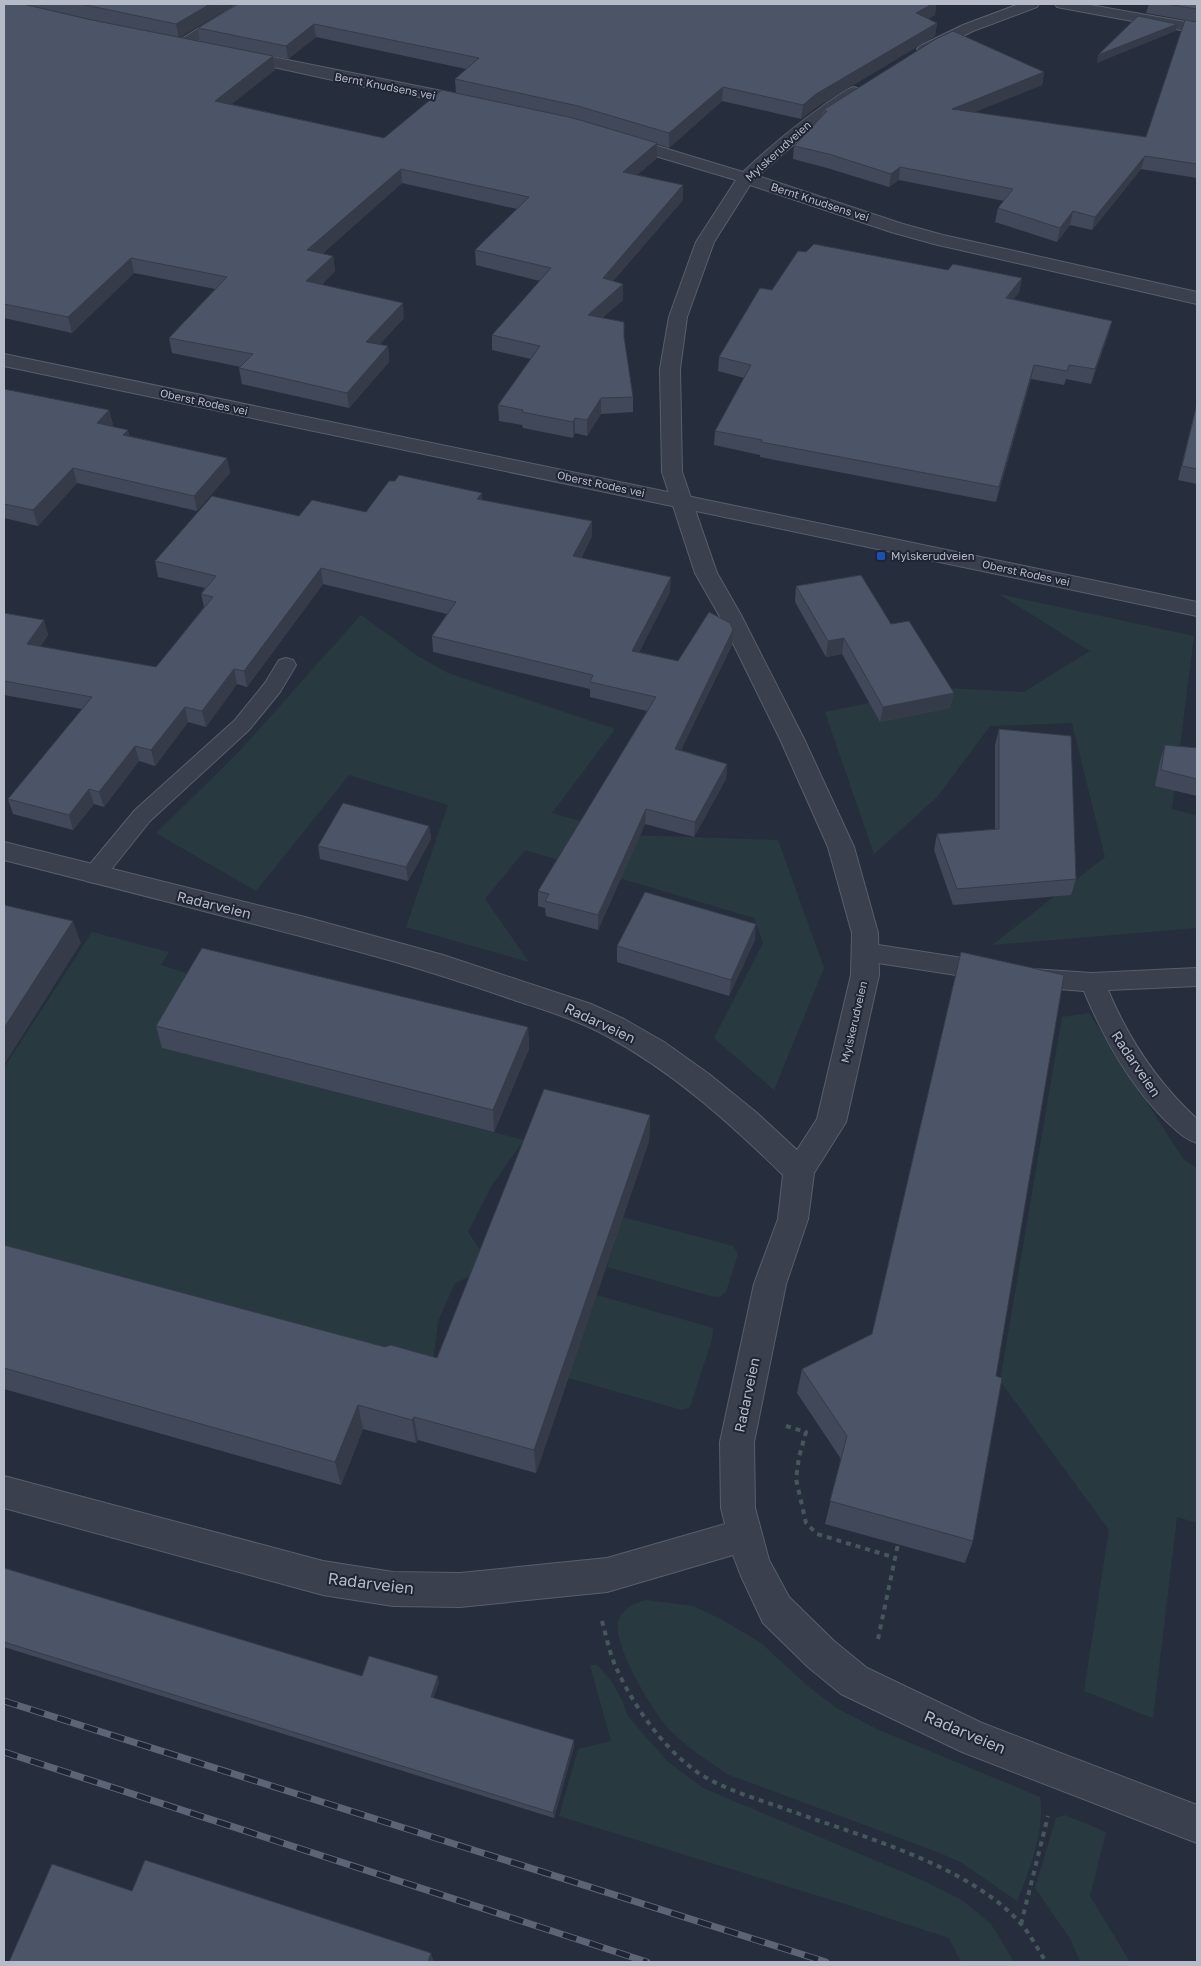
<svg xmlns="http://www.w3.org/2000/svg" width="1201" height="1966" font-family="'Golos Text',sans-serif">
  <rect width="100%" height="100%" fill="#262e3e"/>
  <path fill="#283a3f" d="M999 594 1194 636 1172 809 1197 816V928L992 945 1105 857 1072 723 990 726 937 797 874 854 825 712 942 688 1024 692 1090 651Z
    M361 615 416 655 448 673 615 729 552 813 630 835 778 840 824 968 774 1090 714 1038 763 943 754 918 525 850 485 899 529 962 406 927 448 805 349 775 256 891 156 833 237 754Z
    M92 932 169 952 161 965 189 974 163 1048 524 1140 492 1185 468 1232 479 1248 491 1253 485 1269 455 1283 438 1321 431 1379 4 1260V1068Z
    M1089 1013 1184 1160 1197 1168V1523L1177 1517 1153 1718 1084 1691 1109 1530 1000 1381 1062 1017Z
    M623 1217 733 1246 738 1254 726 1292 719 1297 711 1296 607 1267Z
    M597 1295 713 1328 712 1339 690 1407 682 1410 568 1378Z
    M646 1600 693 1606 721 1619 761 1643 809 1687 838 1709 879 1730 1040 1797C1045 1830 1030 1870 1017 1901L962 1863 940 1853 727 1774C708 1761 688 1748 672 1732 654 1714 614 1648 618 1623 621 1609 635 1603 646 1600Z
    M590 1665H597L612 1682 621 1698 628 1716 638 1728 667 1761 703 1788 924 1881 962 1900 991 1924 1014 1962H961L949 1938 848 1905 559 1816 578 1749 611 1741Z
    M1065 1815 1106 1832 1090 1896 1130 1962H1080L1071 1940 1035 1888 1056 1818Z"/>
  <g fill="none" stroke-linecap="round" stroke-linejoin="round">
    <g stroke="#585e6c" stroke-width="2">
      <path id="service" d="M286 658 293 660 296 665 280 692 249 730 150 821 102 881 94 883 86 881 83 875 86 869 135 810 235 720 265 683 279 660Z
        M865 943 989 962 997 965 1001 971 997 977 989 980 865 961 857 958 853 952 857 946Z
        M1197 968V986L1108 990C1129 1040 1157 1082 1197 1119V1143C1184 1139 1176 1130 1166 1121 1129 1084 1104 1039 1084 991L1032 987 1024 984 1020 978 1024 972 1032 969 1092 973Z"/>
    </g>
    <g stroke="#585e6c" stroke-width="2">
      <path id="minor" d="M238 4H255L188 47H178L175 44 178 41Z
        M1019 4H1039L1037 7 973 31 930 52H920L917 49 920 46 963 25Z
        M1055 4H1085L1197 24V33L1062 8 1057 7Z
        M238 50 472 97 478 99 480 102 478 105 472 107 360 86 233 58 230 55 233 52Z
        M854 87 860 89 862 92 860 95C823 120 790 146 758 176L903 224 943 235 1197 292V304L934 244 891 232 750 185 714 242 687 317 680 369 682 472 717 573 741 615 804 739 854 847 878 933 879 975 846 1122 814 1173 808 1219 786 1284 754 1442 755 1508 769 1560 789 1597 834 1641 867 1668 982 1723 1197 1805V1843L962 1752 841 1694 808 1667 763 1623 741 1576 733 1555 607 1592 460 1607 393 1606 323 1595 4 1508V1476L323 1561 393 1572 460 1573 607 1558 725 1524 721 1508 720 1442 754 1284 778 1219 783 1175C729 1122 672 1071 605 1035 577 1020 547 1011 517 1001 471 985 425 970 378 957 254 923 129 892 4 860V842L305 917 443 955 591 1004 624 1019 664 1042 709 1074 757 1113 797 1150 817 1119 851 975 852 933 828 847 780 739 719 615 695 573 662 472 660 369 669 317 696 242 736 180 615 144 613 140 615 136 621 135 743 172C776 141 810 113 848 89Z"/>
    </g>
    <g stroke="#585e6c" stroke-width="2">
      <path id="tertiary" d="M4 354 1197 602V616L4 366Z"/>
    </g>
    <path stroke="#46575c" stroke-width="4" stroke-dasharray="5 5" stroke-linecap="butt" d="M786 1426 806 1432 799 1457 796 1479 806 1523 817 1534 896 1558
      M602 1621C606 1635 609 1651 615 1665 632 1704 662 1747 697 1772 721 1788 751 1797 777 1806 852 1834 976 1865 1026 1930 1033 1940 1039 1951 1046 1962
      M878 1639 898 1544
      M1021 1924 1048 1816"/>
    <use href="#service" fill="#3a404e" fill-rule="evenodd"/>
    <use href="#minor" fill="#3a404e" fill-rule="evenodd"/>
    <use href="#tertiary" fill="#3a404e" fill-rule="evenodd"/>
    <g stroke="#5c6475" stroke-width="7">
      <path id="rail" d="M4 1701 826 1962
        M4 1752 647 1962"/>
    </g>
    <use href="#rail" stroke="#1f2534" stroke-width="5" stroke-dasharray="14" stroke-linecap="butt"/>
  </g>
  <path fill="#414859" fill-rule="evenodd" d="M4 4H235L180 37 200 42 198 28 238 4H936L935 15 928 19 937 23 935 36 815 108 801 119 722 101 669 148 657 144V158L637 175 683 200 613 281 623 300 602 318 624 337 633 397V412L601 414 587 436 575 433 573 438 523 428 522 425 499 421 498 405 531 359 492 350V335L540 281 476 265 475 250 517 209 402 183 322 254 333 256 335 271 321 285 404 318 379 345 388 346 389 362 349 408 242 384 239 368 241 367 172 353 169 338 215 289 134 273 72 333 4 318ZM47 9 84 18 140 30 87 19ZM316 37 466 69 455 79 456 93 384 138 231 104 275 70 273 56 288 59Z
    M1149 4H1197V178L1141 169 1092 230 1070 225 1057 242 995 222 998 208 1004 201 899 180 889 187 827 168 793 159 794 146 822 116 823 110 1044 72 1042 85 974 112 1146 137 1185 20 1146 13Z
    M806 252 948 270 1022 278 1019 292 1013 299 1112 321 1108 335 1091 384 1066 379 1064 385 1031 379 996 502 760 457V455L714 445 715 431 744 378 718 371 719 357 772 290Z
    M4 389 109 410 113 425 112 426 130 436 227 458 230 473 197 511 77 483 38 526 4 518Z
    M1197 402V484L1178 480Z
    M482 493V500L592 521V536L581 558 670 592 639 652 678 661 733 630 732 645 681 750 727 764 726 779 694 837 645 824 598 930 546 916 545 908 538 906V891L647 711 590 697V689L433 652 432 636 447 614 323 584 247 687 237 684 206 727 188 722 155 766 139 761 104 807 94 804 73 830 13 814 8 799 82 709 4 695V613L44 620 48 635 40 647 156 667 204 607 201 594 205 588 158 577 155 561 299 516 366 512Z
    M796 586 891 624 954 693 950 708 880 722 842 654 826 657 795 602Z
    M999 729 1076 879 1071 895 953 905 934 850 937 834 995 829V745Z
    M1165 745 1197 748V796L1155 786 1160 761Z
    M429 826 431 839 408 881 320 859 318 846Z
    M755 940 729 996 617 962V946Z
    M156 1026 528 1027 529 1049 494 1132 162 1048Z
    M650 1115 649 1141 536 1473 418 1440 416 1443 363 1429 341 1485 4 1389V1245L385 1347 437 1358Z
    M802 1369 996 1376 973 1541 965 1563 825 1524 841 1459 797 1393Z
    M4 1568 362 1676 439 1682 433 1698 574 1746 554 1818 4 1647Z"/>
  <path fill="#353b48" d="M210 4H235L179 38 176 24Z
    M932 4H936L935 15 914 27 916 13Z
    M937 23 935 36 815 108 801 119 803 105 816 94Z
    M314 24 316 37 288 59 286 46Z
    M1177 24 1176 31 1097 63 1098 55Z
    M273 56 275 70 218 115 215 101Z
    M1044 72 1042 85 950 122 952 109Z
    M723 87 722 101 669 148V133Z
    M657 143V158L623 187V172Z
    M1145 156 1141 169 1092 230 1095 217Z
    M900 167 899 180 889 187 891 174Z
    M401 169 402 183 309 265 307 250Z
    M683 185V200L603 293V278Z
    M1073 211 1070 225 1057 242 1060 228Z
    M333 256 335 271 308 296 306 281Z
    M131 258 134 273 72 333 68 317Z
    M1022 278 1019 292 1004 312 1006 298Z
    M623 284V300L588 330V315Z
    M403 303 404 318 368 357 366 342Z
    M1112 321 1108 335 1091 384 1095 369Z
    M388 346 389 362 349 408 347 393Z
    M1034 365 1031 379 996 502 999 487Z
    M601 398V414L587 436V420Z
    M109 410 113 425 100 438 97 423Z
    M575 418V433L573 438V422Z
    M128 430 132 445 123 435Z
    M227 458 230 473 197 511 194 496Z
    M73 468 77 483 38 526 33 510Z
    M482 493 483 508 477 499Z
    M592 521V536L573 571V556Z
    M321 568 323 584 247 687 244 671Z
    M671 577 670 592 632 666V651Z
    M44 620 48 635 31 660 27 644Z
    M733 630 732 645 674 764 675 749Z
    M844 638 842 654 826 657 828 641Z
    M234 669 237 684 206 727 202 711Z
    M954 693 950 708 880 722 883 707Z
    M185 707 188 722 155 766 151 750Z
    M135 746 139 761 104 807 99 792Z
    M727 764 726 779 694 837 695 822Z
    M89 789 94 804 73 830 69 815Z
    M646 809 645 824 598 930V915Z
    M429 826 431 839 408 881 406 867Z
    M73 921 81 943 4 1065V1028Z
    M756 924 755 940 729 996 731 980Z
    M528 1027 529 1049 494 1132 493 1110Z
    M650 1115 649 1141 536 1473 534 1450Z
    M358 1405 363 1429 341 1485 335 1462Z
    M414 1417 418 1440 416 1443 412 1420Z
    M438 1676 439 1682 432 1702 431 1697Z
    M574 1740V1746L554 1818 553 1813Z
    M431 1953 434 1962H428Z"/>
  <path fill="#4c5467" stroke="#353b48" d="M4 4H23L87 19 273 56 215 101 384 138 442 90 573 118 657 143 623 172 683 185 603 278 623 284 588 315 624 322V337L633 397 601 398 587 420 575 418 573 422 522 412 523 410 498 405 540 346 492 335 551 268 475 250 529 197 401 169 307 250 333 256 306 281 403 303 366 342 388 346 347 393 239 368 253 354 169 338 227 277 131 258 68 317 4 304Z
    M81 4H210L176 24Z
    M238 4H932L916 13 937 23 816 94 803 105 723 87 669 133 578 106 455 79 479 58 314 24 286 46 198 28Z
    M1167 4H1197V9Z
    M1138 16 1177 24 1098 55Z
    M1185 20 1197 22V164L1145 156 1095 217 1073 211 1060 228 998 208 1013 189 900 167 891 174 829 154 794 146 827 111 823 110 936 39 953 31 1044 72 952 109 1146 137Z
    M814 244 948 270 953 264 1022 278 1006 298 1112 321 1095 369 1069 365 1067 371 1034 365 999 487 761 442 762 440 715 431 751 365 719 357 760 288 772 290 798 251 806 252Z
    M4 389 109 410 97 423 128 430 123 435 227 458 194 496 73 468 33 510 4 504Z
    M1197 404V469L1182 466Z
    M399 475 482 493 477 499 592 521 573 556 671 577 632 651 678 661 709 612 730 623 733 630 675 749 727 764 695 822 646 809 598 915 545 901 549 894 538 891 656 697 590 682 593 675 432 636 456 602 321 568 244 671 234 669 202 711 185 707 151 750 135 746 99 792 89 789 69 815 8 799 92 697 4 681V613L44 620 27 644 156 667 213 597 201 594 216 576 155 561 212 496 299 516 312 500 366 512 389 481H395Z
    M861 575 891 624 909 621 954 693 883 707 844 638 828 641 796 586Z
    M999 729 1071 736 1076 879 957 889 937 834 999 829Z
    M1165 745 1197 748V779L1161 770Z
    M343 803 429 826 406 867 318 846Z
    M645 892 756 924 731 980 617 946Z
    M4 905 73 921 4 1028Z
    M202 948 528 1027 493 1110 156 1026Z
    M961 952 1064 975 996 1376 1002 1378 973 1541 830 1501 847 1436 802 1369 872 1334Z
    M544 1089 650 1115 534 1450 414 1417 412 1420 358 1405 335 1462 4 1368V1245L385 1347 391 1345 437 1358Z
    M4 1568 362 1676 369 1656 438 1676 431 1697 574 1740 553 1813 4 1642Z
    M145 1860 431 1953 428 1962H9L52 1864 132 1891Z"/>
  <rect fill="#1a4fb4" stroke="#1f2534" stroke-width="2" x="876" y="551" width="10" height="10" rx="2.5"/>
  <g text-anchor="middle" stroke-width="4" stroke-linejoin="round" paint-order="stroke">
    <g font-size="11" fill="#b6bbc9" stroke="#1f2534">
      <text transform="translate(385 86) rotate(11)" y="4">Bernt Knudsens vei</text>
      <text transform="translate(778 151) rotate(-42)" y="4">Mylskerudveien</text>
      <text transform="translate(820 202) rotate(18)" y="4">Bernt Knudsens vei</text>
      <text transform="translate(204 402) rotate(12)" y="4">Oberst Rodes vei</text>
      <text transform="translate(601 484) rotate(12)" y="4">Oberst Rodes vei</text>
      <text transform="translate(1026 573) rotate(12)" y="4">Oberst Rodes vei</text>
      <text transform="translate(854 1022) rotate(-77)" y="4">Mylskerudveien</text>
    </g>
    <g font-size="11" fill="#b6bbc9" stroke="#1f2534" text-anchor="start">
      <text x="891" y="560">Mylskerudveien</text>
    </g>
    <g font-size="14" fill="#b6bbc9" stroke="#1f2534">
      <text transform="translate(214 905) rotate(14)" y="5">Radarveien</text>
      <text transform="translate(600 1023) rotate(25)" y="5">Radarveien</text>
      <text transform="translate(1136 1064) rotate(56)" y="5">Radarveien</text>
      <text transform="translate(747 1395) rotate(-78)" y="5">Radarveien</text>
    </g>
    <g font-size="16" fill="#b6bbc9" stroke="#1f2534">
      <text transform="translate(371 1583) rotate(7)" y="6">Radarveien</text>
      <text transform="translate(965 1732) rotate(23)" y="6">Radarveien</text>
    </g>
  </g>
  <rect width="1201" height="1966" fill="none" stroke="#b6bbc9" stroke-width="10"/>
</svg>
